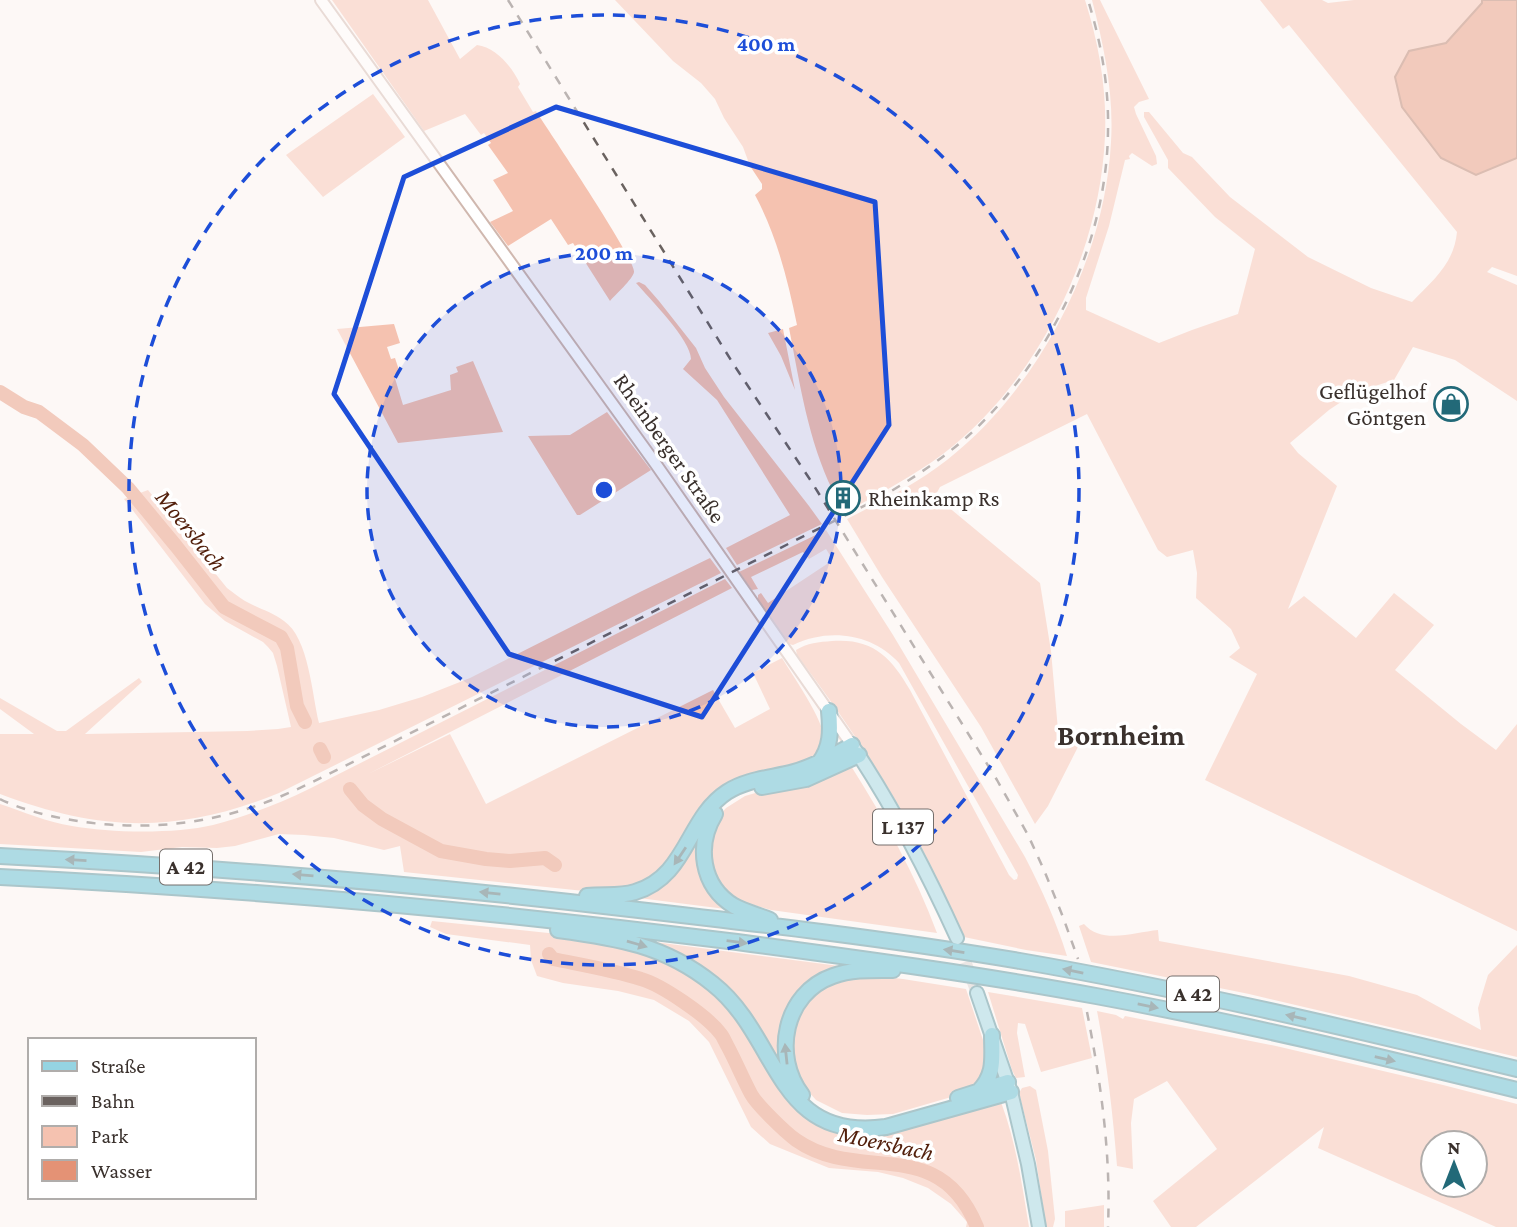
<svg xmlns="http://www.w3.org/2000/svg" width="1517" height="1227" font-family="'Crimson Pro',serif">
  <rect width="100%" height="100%" fill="#fdf8f6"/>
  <path fill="#f5c2b0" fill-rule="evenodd" d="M332 0H428L460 59 477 45C496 47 513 68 520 84L518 87 533 112 536 111C548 130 636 260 634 272 633 279 615 295 610 301L573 243 568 245 551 219 508 246 490 222 513 211 493 180 508 173 488 145 491 143 484 133 481 135 465 114 424 131Z
    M615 0H1085C1099 44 1107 90 1105 136 1100 255 1038 381 943 454 913 476 880 494 847 511L845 506 852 502 845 486 833 491C808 440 800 384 789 328L797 325C788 281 777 236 755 195L762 189V184L750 166 743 147 724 118 715 99 701 83 673 61Z
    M1092 0H1100L1149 99 1139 102 1134 107 1136 114 1156 156 1157 164 1152 166 1132 153 1129 156 1130 159 1125 160 1109 226 1086 298V310L1159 343 1192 330 1238 314 1255 249 1215 217 1168 168V160L1144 117V112H1149L1183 153 1192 157 1230 197 1308 257 1371 288 1412 302C1433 280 1454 264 1457 232L1289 25 1283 29 1260 0H1322L1328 3 1354 0H1482V3L1446 43 1409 51 1476 175 1517 158V276L1492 267 1487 272 1517 285V401L1455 360 1413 347 1394 380 1356 392 1329 410 1290 443 1298 453 1337 486 1288 609 1304 596 1356 638 1394 593 1434 625 1395 670 1461 724 1496 750 1517 724V931L1205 780 1257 674 1229 657 1240 648 1231 629 1196 598 1197 573 1193 550 1167 557 1158 550 1087 414 940 487 935 496 1040 583 1051 651 1058 730 1080 743 1048 806 1035 824 981 727 882 577 847 519C882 501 916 484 947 460 1040 387 1105 259 1111 142 1114 94 1104 46 1092 0Z
    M373 94 405 137 323 197 286 155Z
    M639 282 645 285 659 301 696 348 705 368 724 397 809 506 822 524 737 565 726 548 790 515 717 400 683 369 691 359C691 340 649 298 636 283Z
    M394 324 400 343 387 347 391 359 395 358 400 373 394 375 403 405 451 390 450 375 458 372 456 367 473 361 503 432 398 443 337 329Z
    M783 329 795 390 781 356 768 333Z
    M607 412 651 470 580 515H577L528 436 570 435Z
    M148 490 227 588C233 592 238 597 245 601 257 608 272 612 284 621 309 638 312 695 319 723L379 710 422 697 470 678 642 591 710 558 721 573 279 793C179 834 100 832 0 794V734H34L0 709V698L57 731H66L139 678 142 682 85 734 247 731 278 729 291 727 277 666 273 653 268 647 263 642 225 621 205 604 124 499Z
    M826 530 893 635 1025 857C1042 890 1056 921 1067 956L1026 950 964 937C951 909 939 881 925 854 889 783 844 718 797 655L796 650C807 643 819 642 832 641 873 638 891 657 910 690L1009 875 1014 880 1017 879 1018 875 899 663C872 633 828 628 793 645L789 644 758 601V595L761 593 768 603 833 560 826 549 809 559 803 552 751 577 758 589 752 590 739 572Z
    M725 579 732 588 370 773 450 734 486 804 713 690 735 728 770 709 753 673 782 658C792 675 828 725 824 743 821 753 813 758 805 763L723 788 670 861 652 878 625 890 584 891 404 872 400 846 384 850 334 838 304 835 279 834 235 846 217 848 182 847 141 852 0 844V804C24 812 47 822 72 826 111 833 175 834 213 825 247 816 278 804 309 789Z
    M851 766C885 820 915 874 937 933L771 910 740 901 720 887 710 868 708 855 718 817 726 808 745 796Z
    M700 828V855L733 910 631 897 654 886Z
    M432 921 558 934 611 942 656 956 708 985 733 1010 770 1070 845 1133 994 1102H1001C1016 1142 1022 1185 1029 1227H966L967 1222 951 1204 928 1188 903 1178 878 1172 829 1168 770 1144 751 1127 709 1042 689 1021 654 1000 618 991 563 983 537 976 531 960 530 945 446 934 430 927Z
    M1084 924C1102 945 1135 932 1158 930L1159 941 1349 976 1417 995 1481 1030 1478 1008 1488 975 1517 945V1057L1249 994 1091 962 1079 926Z
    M647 941 847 967 797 996 788 1078 745 1009Z
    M858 974 903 979 966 989 988 1055V1070L979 1085 965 1093 893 1114 867 1115 842 1113 816 1100 799 1081 791 1057 795 1018 810 994 835 980Z
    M988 992 1082 1008 1092 1058 1041 1072 1025 1024 1018 1023 1017 1033 1025 1077 1016 1078 1012 1070Z
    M1097 1011 1116 1015 1123 1019 1125 1016 1276 1046 1443 1085 1517 1104V1227H1496L1318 1148 1324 1127 1196 1227H1171L1153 1201 1217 1149 1167 1081 1134 1099 1131 1123 1133 1169 1117 1166C1113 1114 1107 1063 1097 1011ZM1475 1143V1185H1433V1143Z
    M1030 1086 1036 1090 1048 1151 1055 1219 1053 1227H1046L1036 1160 1019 1093 1022 1088Z
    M1104 1205V1227H1065V1211Z"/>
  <path fill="#e49275" stroke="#b1755f" stroke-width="2" d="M1482 0H1517V158L1476 175 1441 158 1402 107 1395 77 1409 51 1446 43 1482 3Z"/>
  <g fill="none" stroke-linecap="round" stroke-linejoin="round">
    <path stroke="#e49275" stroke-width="14" d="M0 392 24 407 39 412 83 445 128 488 176 546 224 607 281 637 287 648 297 706 305 722
      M320 749 324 757
      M350 789 363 805 382 819 441 851 486 859 510 861 545 858 555 865
      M549 954 553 959C582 965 613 970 641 979 662 985 707 1016 720 1033 723 1036 725 1042 728 1047 736 1062 743 1079 751 1094 757 1105 785 1132 796 1140 860 1185 938 1132 977 1227"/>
    <path stroke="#d6d0ce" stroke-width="12" stroke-dasharray="12 6" stroke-linecap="butt" d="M959 945 977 993"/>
    <g stroke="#d0b8af" stroke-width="14">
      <path id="secondary" d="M321 0 655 463 852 745"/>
    </g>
    <g stroke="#488996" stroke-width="16">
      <path id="primary" d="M854 748C894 808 927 872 957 938
        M977 993 1011 1092 1028 1164 1039 1227"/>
    </g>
    <g stroke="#488996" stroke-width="18">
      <path id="motorway" d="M819 763C831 747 831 731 829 711
        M762 787 806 779 859 755
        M715 814C696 845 701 886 734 906 745 912 758 915 770 920
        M0 856C211 867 420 884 630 909 760 924 890 939 1020 961 1187 990 1352 1029 1517 1069
        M0 877C247 889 492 911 737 942 857 958 977 974 1096 996 1237 1022 1377 1056 1517 1090
        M587 896C604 894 619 897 635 892 687 877 687 818 727 792 747 779 772 778 794 772 815 766 833 756 852 745
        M558 930C617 938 665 945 713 984 780 1037 775 1143 886 1127L1011 1092
        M978 1092C996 1074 992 1057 992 1035
        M802 1095C772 1056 784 993 833 976 852 969 873 970 893 970
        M958 1098 1008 1082"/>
    </g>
    <use href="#secondary" stroke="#fff" stroke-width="10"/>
    <use href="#primary" stroke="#95d4e2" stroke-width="12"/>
    <use href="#motorway" stroke="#4fb8ce" stroke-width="14"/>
    <path stroke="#6a625f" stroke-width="2.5" stroke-dasharray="9 9" stroke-linecap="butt" d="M508 0 734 365 811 481 997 780 1028 835 1044 870 1063 917 1078 959
      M0 799C20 809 44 815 66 819 135 832 207 826 272 800 297 790 321 778 345 766L876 500C909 481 940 461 968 436 1050 362 1107 242 1108 131 1109 86 1101 42 1088 0
      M1087 1012C1101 1083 1111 1154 1108 1227"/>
  </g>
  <defs><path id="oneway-solid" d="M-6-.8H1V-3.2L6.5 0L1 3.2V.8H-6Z" transform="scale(1.75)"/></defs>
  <g fill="#42676d">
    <use href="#oneway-solid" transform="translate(680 856) rotate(124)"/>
    <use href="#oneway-solid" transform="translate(76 860) rotate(-177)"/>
    <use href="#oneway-solid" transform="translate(303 875) rotate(-175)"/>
    <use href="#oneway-solid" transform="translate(490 893) rotate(-174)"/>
    <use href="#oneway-solid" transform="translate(737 942) rotate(7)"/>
    <use href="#oneway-solid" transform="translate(637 944) rotate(16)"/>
    <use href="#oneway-solid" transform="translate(954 951) rotate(-171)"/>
    <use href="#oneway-solid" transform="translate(1073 971) rotate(-169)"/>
    <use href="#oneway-solid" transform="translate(1148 1006) rotate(11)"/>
    <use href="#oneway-solid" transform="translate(1296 1017) rotate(-167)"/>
    <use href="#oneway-solid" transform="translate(786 1054) rotate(-96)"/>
    <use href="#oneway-solid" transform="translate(1385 1059) rotate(13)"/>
  </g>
  <path d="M0 0H1517V1227H0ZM556 107 875 202 889 425 702 717 509 654 334 394 404 177Z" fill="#fdf8f6" fill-opacity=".55" fill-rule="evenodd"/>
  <path fill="none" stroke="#1d4ed8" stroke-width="5" stroke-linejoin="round" d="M556 107 875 202 889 425 702 717 509 654 334 394 404 177Z"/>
  <circle cx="604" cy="490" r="237" fill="#1d4ed8" fill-opacity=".12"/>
  <g fill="none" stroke="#1d4ed8" stroke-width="3.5" stroke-dasharray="12 9">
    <circle cx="604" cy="490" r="237"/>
    <circle cx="604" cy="490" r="475"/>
  </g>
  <defs>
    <g id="shop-ring" transform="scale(1.75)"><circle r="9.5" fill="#fff" stroke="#226978" stroke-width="1.5"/><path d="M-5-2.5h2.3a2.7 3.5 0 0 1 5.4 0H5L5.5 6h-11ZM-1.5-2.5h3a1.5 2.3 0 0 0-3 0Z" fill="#226978"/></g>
    <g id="building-ring" transform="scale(1.75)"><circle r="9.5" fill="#fff" stroke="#226978" stroke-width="1.5"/><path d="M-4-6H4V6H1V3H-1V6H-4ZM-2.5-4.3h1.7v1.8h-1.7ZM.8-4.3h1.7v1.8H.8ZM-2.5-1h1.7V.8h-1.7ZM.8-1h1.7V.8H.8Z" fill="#226978"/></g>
  </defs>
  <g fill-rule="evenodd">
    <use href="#shop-ring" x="1451" y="404"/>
    <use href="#building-ring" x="843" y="498"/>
  </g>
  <g text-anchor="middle" stroke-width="7" stroke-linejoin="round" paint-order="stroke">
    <g fill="#fff" stroke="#756f6c" stroke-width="2">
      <rect x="873" y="809.5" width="60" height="35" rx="5"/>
      <rect x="160" y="849.5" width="52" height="35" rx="5"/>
      <rect x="1167" y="976.5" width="52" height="35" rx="5"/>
    </g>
    <g font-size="21" font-weight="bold" fill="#3a312d">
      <text x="903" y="834">L 137</text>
      <text x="186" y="874">A 42</text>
      <text x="1193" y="1001">A 42</text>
    </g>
    <g font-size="23" fill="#3a312d" stroke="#fff" text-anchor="end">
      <text x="1426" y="399">Geflügelhof<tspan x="1426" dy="26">Göntgen</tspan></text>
      <text x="868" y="506" text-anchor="start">Rheinkamp Rs</text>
    </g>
    <g font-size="23" fill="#3a312d" stroke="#fff">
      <text transform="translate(670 448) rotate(55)" y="8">Rheinberger Straße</text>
    </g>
    <g font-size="24" font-style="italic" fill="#521f0b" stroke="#fff">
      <text transform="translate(191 530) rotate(51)" y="8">Moersbach</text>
      <text transform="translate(886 1143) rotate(12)" y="8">Moersbach</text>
    </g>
    <g font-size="30" font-weight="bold" fill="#3a312d" stroke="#fff">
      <text x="1121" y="745">Bornheim</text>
    </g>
  </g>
  <circle cx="604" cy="490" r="10" fill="#1d4ed8" stroke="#fff" stroke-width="3.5"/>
  <g font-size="21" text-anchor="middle" font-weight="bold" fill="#1d4ed8" stroke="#fff" stroke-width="7" stroke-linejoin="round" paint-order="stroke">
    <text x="766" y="51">400 m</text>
    <text x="604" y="260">200 m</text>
  </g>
  <rect x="28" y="1038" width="228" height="161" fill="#ffffff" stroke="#b0adab" stroke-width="2"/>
  <rect x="42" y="1061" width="35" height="10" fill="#95d4e2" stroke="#b0adab" stroke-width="2"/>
  <text x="91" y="1073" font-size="21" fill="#3a312d">Straße</text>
  <rect x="42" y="1096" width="35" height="10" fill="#6a625f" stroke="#b0adab" stroke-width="2"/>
  <text x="91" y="1108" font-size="21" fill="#3a312d">Bahn</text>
  <rect x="42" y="1126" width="35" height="21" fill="#f5c2b0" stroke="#b0adab" stroke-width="2"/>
  <text x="91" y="1143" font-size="21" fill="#3a312d">Park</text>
  <rect x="42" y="1160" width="35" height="21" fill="#e49275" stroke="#b0adab" stroke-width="2"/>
  <text x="91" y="1178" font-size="21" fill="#3a312d">Wasser</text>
  <g transform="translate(1454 1164)"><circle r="33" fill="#ffffff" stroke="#b0adab" stroke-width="2"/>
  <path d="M0-5L12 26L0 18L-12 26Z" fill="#226978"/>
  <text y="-10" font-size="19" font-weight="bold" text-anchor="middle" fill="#3a312d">N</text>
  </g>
</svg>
